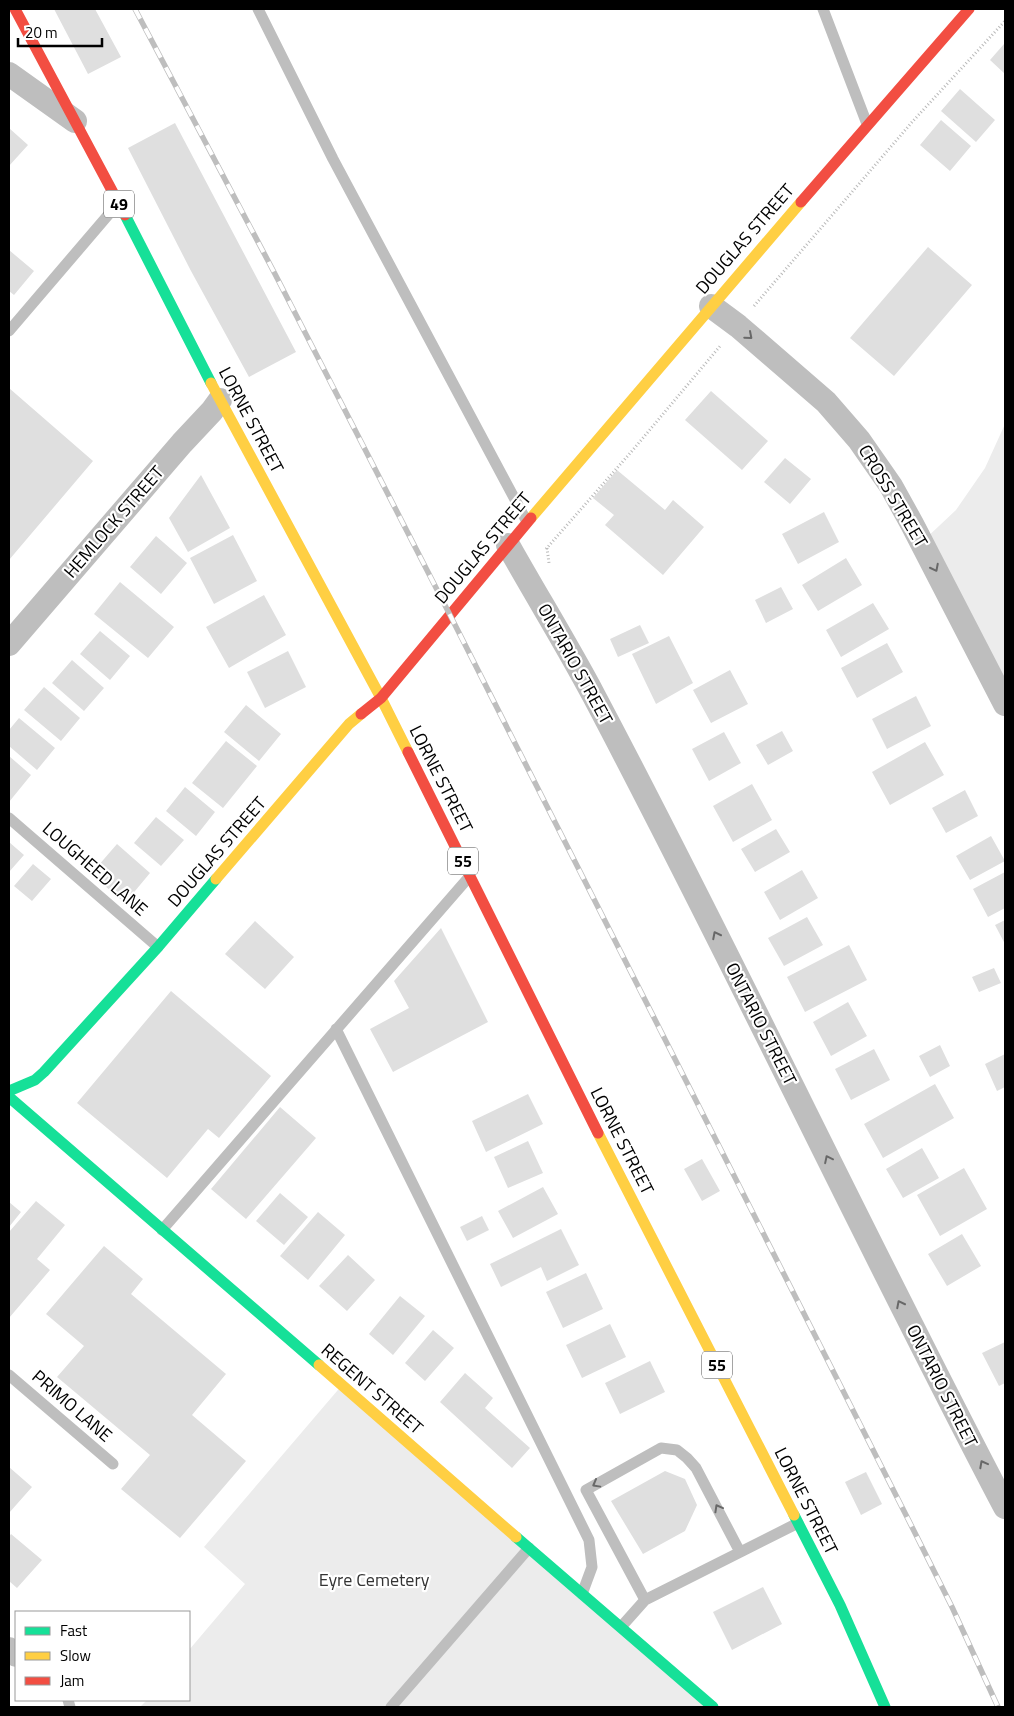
<svg xmlns="http://www.w3.org/2000/svg" width="1014" height="1716" font-family="'Titillium Web',sans-serif">
  <rect width="100%" height="100%" fill="#fff"/>
  <path fill="#ececec" d="M1005 424V699L923 541 956 510 985 468Z
    M343 1384 716 1707H140L147 1700H189V1650L245 1584 204 1547Z"/>
  <path fill="#dfdfdf" d="M54 9H95L121 57 88 74Z
    M1004 44 1005 45V74L990 60Z
    M960 89 995 120 976 142 941 111Z
    M941 120 971 146 950 171 920 145Z
    M175 123 296 352 249 377 191 271 128 148Z
    M9 128 28 145 9 166Z
    M928 247 972 285 894 376 850 338Z
    M9 250 34 271 14 295 9 291Z
    M9 388 93 461 9 560Z
    M711 391 768 441 742 470 685 420Z
    M785 458 811 479 790 504 764 482Z
    M617 470 665 510 673 500 704 527 663 575 605 525 614 515 593 498Z
    M201 475 230 528 188 552 169 518Z
    M824 512 839 542 798 564 782 534Z
    M233 535 257 581 214 604 190 558Z
    M156 536 187 563 161 594 130 567Z
    M846 558 862 585 818 611 802 585Z
    M120 582 174 627 148 658 94 614Z
    M781 587 793 609 766 623 755 600Z
    M264 595 286 635 229 668 206 627Z
    M873 603 889 629 841 657 826 630Z
    M640 625 649 643 618 657 610 639Z
    M100 631 130 656 110 680 80 654Z
    M669 636 693 683 656 704 632 654Z
    M887 643 903 672 857 698 841 668Z
    M288 651 306 687 265 708 247 672Z
    M72 660 104 688 84 711 52 683Z
    M730 670 748 704 711 723 693 690Z
    M44 687 80 718 61 741 24 710Z
    M916 696 931 726 887 749 872 719Z
    M246 705 281 734 259 761 224 732Z
    M19 718 55 748 37 770 9 746V730Z
    M782 731 793 751 768 765 756 745Z
    M724 732 741 763 709 781 692 749Z
    M226 741 257 766 223 808 192 783Z
    M925 742 944 775 890 805 872 772Z
    M9 756 31 775 9 802Z
    M752 784 772 820 733 842 713 806Z
    M185 787 215 812 196 836 166 811Z
    M965 790 978 816 946 833 932 808Z
    M156 817 184 840 161 866 134 843Z
    M776 829 790 852 755 872 741 849Z
    M991 836 1005 861 970 880 956 856Z
    M9 842 24 855 9 872Z
    M117 844 150 873 125 903 91 874Z
    M33 864 51 879 32 901 14 886Z
    M802 870 818 898 780 920 764 892Z
    M1005 872V908L988 917 973 889Z
    M807 917 823 945 784 966 768 938Z
    M1005 920V944L995 925Z
    M255 921 294 957 265 989 225 954Z
    M441 928 488 1022 393 1072 370 1029 409 1008 394 981Z
    M849 945 867 980 805 1012 787 977Z
    M994 968 1001 983 979 992 972 977Z
    M171 991 271 1076 219 1138 208 1129 167 1178 77 1103Z
    M848 1002 867 1036 831 1056 813 1022Z
    M940 1045 950 1066 930 1077 919 1056Z
    M874 1049 890 1080 851 1100 835 1069Z
    M1005 1054V1087L997 1091 985 1064Z
    M935 1084 954 1118 883 1158 864 1124Z
    M528 1094 543 1124 486 1152 472 1121Z
    M280 1107 316 1138 246 1219 211 1189Z
    M528 1141 543 1173 508 1188 494 1157Z
    M922 1148 939 1178 903 1198 886 1169Z
    M702 1159 720 1191 702 1201 684 1169Z
    M964 1168 987 1209 940 1236 917 1195Z
    M543 1187 558 1214 513 1238 498 1211Z
    M280 1193 308 1217 284 1245 256 1221Z
    M36 1201 65 1225 37 1259 50 1270 9 1318V1232Z
    M9 1202 21 1212 9 1227Z
    M318 1212 345 1235 308 1280 280 1256Z
    M482 1216 489 1230 467 1241 460 1227Z
    M561 1229 579 1265 547 1281 541 1267 501 1287 490 1264Z
    M962 1234 981 1266 947 1286 928 1254Z
    M104 1246 143 1279 131 1294 226 1374 192 1415 246 1461 180 1538 121 1489 150 1455 57 1377 84 1346 46 1314Z
    M348 1255 375 1280 347 1311 319 1286Z
    M586 1273 603 1309 563 1328 546 1292Z
    M400 1296 425 1316 393 1355 369 1334Z
    M610 1324 626 1357 582 1378 566 1345Z
    M433 1330 454 1348 425 1381 405 1363Z
    M1005 1342V1383L999 1386 982 1353Z
    M650 1361 665 1392 620 1414 605 1383Z
    M465 1373 493 1398 485 1408 530 1448 512 1468 440 1402Z
    M9 1467 32 1487 9 1513Z
    M665 1471 685 1479 697 1505 685 1531 643 1554 611 1501Z
    M866 1472 882 1504 861 1515 845 1482Z
    M11 1534 42 1560 17 1588 9 1581V1537Z
    M763 1587 782 1624 732 1650 713 1612Z"/>
  <g fill="none" stroke-linecap="round" stroke-linejoin="round">
    <path stroke="#b9b9b9" stroke-width="3" stroke-dasharray="1 2.5" stroke-linecap="butt" d="M754 306 913 121 1005 21
      M547 548 549 563
      M546 549 632 451 721 345"/>
    <path stroke="#bebebe" stroke-width="11" d="M258 9 333 159 527 522
      M823 9 867 124
      M9 331 109 214 119 204
      M9 818 158 947
      M336 1029 589 1540 592 1567 582 1594
      M162 1230 469 877
      M9 1375 113 1464
      M645 1600 586 1490 661 1448 677 1450 687 1458 696 1468 740 1552
      M621 1627 645 1600 798 1523
      M68 1700 70 1707
      M391 1707 529 1548"/>
    <path stroke="#bebebe" stroke-width="24" d="M9 74 75 121
      M711 306 738 326 826 402 859 440 891 486 912 524 1005 704
      M508 545C536 595 567 645 594 696 736 964 864 1239 1005 1507
      M9 644 182 443 212 411 220 400
      M9 1649 16 1655"/>
    <path stroke="#16e098" stroke-width="11" d="M125 215 211 383
      M9 1091 35 1080 44 1072 158 947 216 879
      M9 1097 319 1365
      M794 1515 840 1605 885 1707
      M516 1537 713 1707"/>
    <path stroke="#ffcf43" stroke-width="11" d="M211 383 381 698 408 752
      M531 518 801 202
      M216 879 349 724 361 714
      M598 1133 794 1515
      M319 1365 516 1537"/>
    <path stroke="#f24e42" stroke-width="11" d="M15 9 125 215
      M801 202 969 9
      M361 714 381 698 531 518
      M408 752 598 1133"/>
    <g stroke="#bebebe" stroke-width="5.5">
      <path id="rail" d="M135 9 275 274 450 615 907 1517 952 1607 998 1707"/>
    </g>
    <use href="#rail" stroke="#fff" stroke-width="4" stroke-dasharray="11" stroke-linecap="butt"/>
  </g>
  <defs><path id="oneway-chevron" d="M-2-3.5L2.5 0L-2 3.5" fill="none" stroke-width="1.6" stroke-linecap="round" stroke-linejoin="round" transform="scale(1.25)"/></defs>
  <g stroke="#686868">
    <use href="#oneway-chevron" transform="translate(749 336) rotate(41)"/>
    <use href="#oneway-chevron" transform="translate(935 568) rotate(63)"/>
    <use href="#oneway-chevron" transform="translate(716 935) rotate(-117)"/>
    <use href="#oneway-chevron" transform="translate(828 1159) rotate(-116)"/>
    <use href="#oneway-chevron" transform="translate(900 1304) rotate(-117)"/>
    <use href="#oneway-chevron" transform="translate(983 1464) rotate(-118)"/>
    <use href="#oneway-chevron" transform="translate(596 1484) rotate(151)"/>
    <use href="#oneway-chevron" transform="translate(718 1508) rotate(-119)"/>
  </g>
  <g text-anchor="middle" stroke-width="4.5" stroke-linejoin="round" paint-order="stroke">
    <g fill="#fff" stroke="#4c4c4c" stroke-width="1">
      <rect x="104" y="190.5" width="30" height="27" rx="4"/>
      <rect x="448" y="847.5" width="30" height="27" rx="4"/>
      <rect x="702" y="1351.5" width="30" height="27" rx="4"/>
    </g>
    <g font-size="16" font-weight="bold" fill="#000">
      <text x="119" y="210">49</text>
      <text x="463" y="867">55</text>
      <text x="717" y="1371">55</text>
    </g>
    <g font-size="18" fill="#000" stroke="#fff">
      <text transform="translate(745 239) rotate(-49)" y="6">DOUGLAS STREET</text>
      <text transform="translate(251 420) rotate(62)" y="6">LORNE STREET</text>
      <text transform="translate(893 496) rotate(59)" y="6">CROSS STREET</text>
      <text transform="translate(114 522) rotate(-49)" y="6">HEMLOCK STREET</text>
      <text transform="translate(483 548) rotate(-50)" y="6">DOUGLAS STREET</text>
      <text transform="translate(575 664) rotate(61)" y="6">ONTARIO STREET</text>
      <text transform="translate(441 779) rotate(63)" y="6">LORNE STREET</text>
      <text transform="translate(217 852) rotate(-49)" y="6">DOUGLAS STREET</text>
      <text transform="translate(95 869) rotate(41)" y="6">LOUGHEED LANE</text>
      <text transform="translate(761 1024) rotate(63)" y="6">ONTARIO STREET</text>
      <text transform="translate(622 1141) rotate(63)" y="6">LORNE STREET</text>
      <text transform="translate(942 1386) rotate(63)" y="6">ONTARIO STREET</text>
      <text transform="translate(372 1389) rotate(41)" y="6">REGENT STREET</text>
      <text transform="translate(72 1406) rotate(41)" y="6">PRIMO LANE</text>
      <text transform="translate(806 1501) rotate(63)" y="6">LORNE STREET</text>
    </g>
    <g font-size="18" fill="#333" stroke="#fff">
      <text x="374" y="1586">Eyre Cemetery</text>
    </g>
  </g>
  <rect width="1014" height="1716" fill="none" stroke="#000000" stroke-width="20"/>
  <rect x="15" y="1611" width="175" height="90" fill="#ffffff" stroke="#999999"/>
  <rect x="25" y="1627" width="25" height="8" fill="#16e098" stroke="#999999"/>
  <text x="60" y="1636" font-size="15" fill="#000000">Fast</text>
  <rect x="25" y="1652" width="25" height="8" fill="#ffcf43" stroke="#999999"/>
  <text x="60" y="1661" font-size="15" fill="#000000">Slow</text>
  <rect x="25" y="1677" width="25" height="8" fill="#f24e42" stroke="#999999"/>
  <text x="60" y="1686" font-size="15" fill="#000000">Jam</text>
  <path d="M18 38v8h84v-8" fill="none" stroke="#000000" stroke-width="2.5"/>
  <text x="25" y="38" font-size="15" fill="#000000" stroke="#ffffff" stroke-width="4" paint-order="stroke">20 m</text>
</svg>
